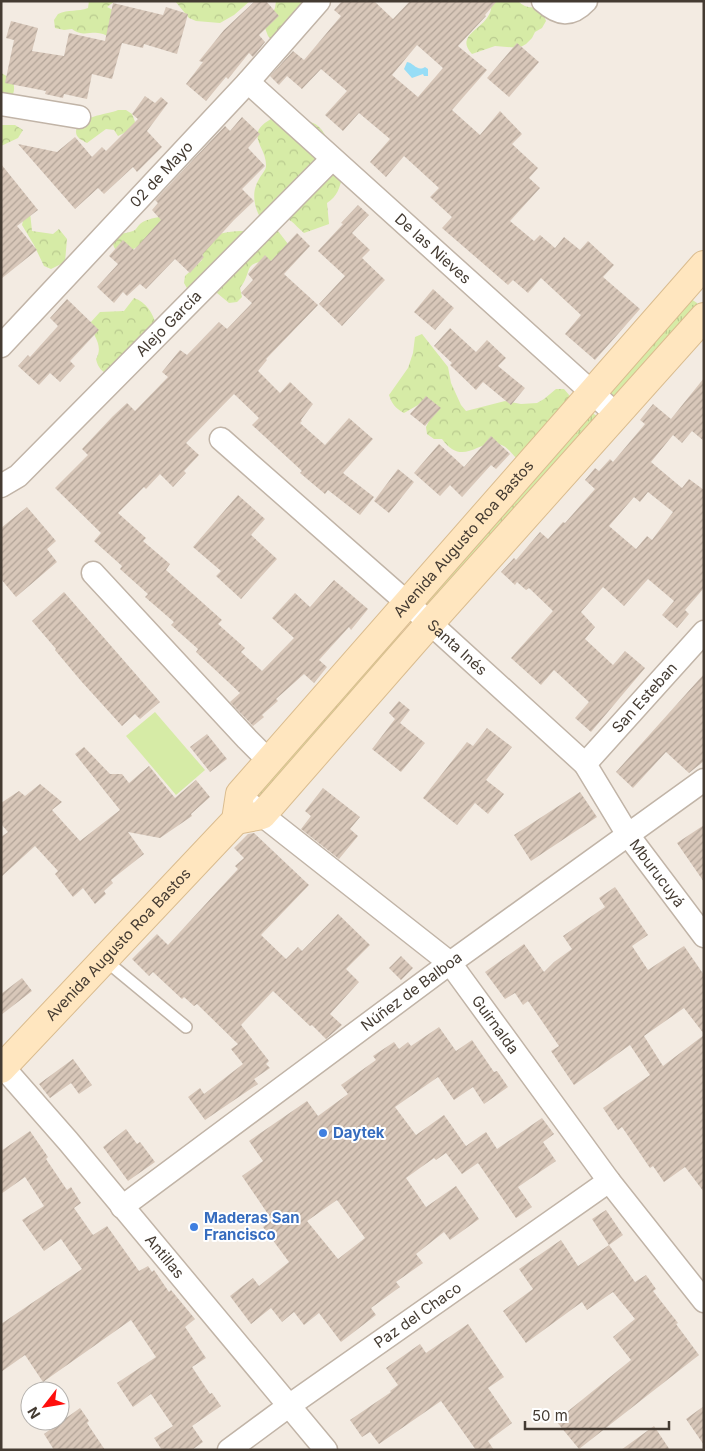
<svg xmlns="http://www.w3.org/2000/svg" width="705" height="1451" font-family="Inter,sans-serif">
  <defs>
    <pattern id="grass-tufts" width="24" height="20" patternUnits="userSpaceOnUse" patternTransform="scale(1.25)"><rect width="24" height="20" fill="#d6eba6"/><path d="M3 7l-1-3M5 7V3M7 7l1-3M15 17l-1-3M17 17v-4M19 17l1-3" fill="none" stroke="#b9ca8f"/></pattern>
    <pattern id="forest-crowns" width="20" height="18" patternUnits="userSpaceOnUse" patternTransform="scale(1.25)"><rect width="20" height="18" fill="#d6eba6"/><path d="M2 6a3 3 0 1 1 6 0M12 15a3 3 0 1 1 6 0" fill="none" stroke="#b9ca8f"/></pattern>
    <pattern id="building-hatch" width="6" height="6" patternUnits="userSpaceOnUse" patternTransform="scale(1.25)"><rect width="6" height="6" fill="#d8c7b9"/><path d="M-1 1l2-2M0 6l6-6M5 7l2-2" fill="none" stroke="#b1a397"/></pattern>
  </defs>
  <rect width="100%" height="100%" fill="#f3ebe2"/>
  <path fill="url(#grass-tufts)" d="M691 299 697 303 698 306 614 397 610 391Z
    M591 412 597 416 598 418 429 607 425 603Z
    M399 632 403 636 257 800 254 797Z"/>
  <path fill="url(#forest-crowns)" d="M89 1H115L107 7 115 11 107 36C93 28 85 39 72 29L64 30 55 28 54 20 58 14C68 9 78 12 88 8Z
    M175 1H250L234 15 220 23 196 21 189 18Z
    M276 1H318L274 42 268 36 265 28 275 8Z
    M491 1H518C524 7 529 8 537 7L543 13 546 21 542 28 535 32 532 38 526 44 519 48 495 46 472 54C451 32 496 28 491 1Z
    M1 73 12 79C17 92 13 98 1 105Z
    M118 110H126L132 114 135 122 132 129 118 136 114 130 106 129 87 143C82 140 76 138 76 132 76 116 107 115 118 110Z
    M271 119C284 123 296 119 310 122 327 125 336 161 343 176 339 188 338 196 327 203L329 224 304 233C299 229 295 224 291 221 283 215 270 219 261 219 254 207 251 192 259 179 261 175 266 170 266 166 267 146 243 135 271 119Z
    M1 125H15L23 130 18 138 1 146Z
    M30 212 32 231 53 234 59 229 67 239 65 262 51 269 44 266 34 245 22 225 24 217Z
    M159 217 163 218 139 246 128 252H117C103 232 127 235 135 230 137 228 138 226 140 224 145 220 153 218 159 217Z
    M270 230 278 231 288 244 271 261C241 262 254 270 240 288L242 297 237 302 229 303 211 288 188 290 184 283 185 276 202 260 203 252 216 235C234 229 252 232 270 230Z
    M134 298C146 302 153 313 156 325L111 376C102 372 98 368 96 359 104 345 93 337 90 323L100 312 124 311Z
    M422 334 448 367 451 383 461 405 466 411 505 401 521 404 537 403 544 399 556 389H564L575 402 517 459C512 454 507 446 499 444 478 439 463 468 442 439H434L427 434 426 427 430 419 425 401 404 413C395 408 392 404 389 395L408 368 413 353 415 337Z"/>
  <path fill="#d6eba6" d="M155 712 205 770 176 795 126 736Z"/>
  <path fill="#97ddf6" d="M407 62C414 63 417 72 425 67L428 69V76H424L423 74 412 78 404 69Z"/>
  <path fill="url(#building-hatch)" fill-rule="evenodd" d="M255 1H266L279 16 259 35 265 42 253 57 249 53 228 79 226 77 206 101 186 84 203 62 199 61 224 30Z
    M342 1H374L393 19 410 1H497L485 15 486 16 458 46 487 70 452 110 480 135 500 111 522 134 512 144 538 168 529 178 540 188 510 221 534 241 540 235 555 248 564 237 580 250 588 241 614 265 603 277 640 309 595 360 565 334 581 315 541 278 528 293 513 280 508 285 442 228 452 217 430 197 439 188 404 156 386 177 370 162 390 139 359 113 343 131 325 115 347 91 321 69 302 89 287 76 279 85 270 76 293 51 304 60 341 16 334 10ZM417 45 443 68 418 97 392 75Z
    M113 3 163 15 166 7 188 14 177 54 144 44 143 48 122 43 112 79 92 74 87 99 64 94 63 98 45 94 46 91 5 83 14 40 6 38 11 21 38 28 32 51 64 56 69 33 105 41Z
    M517 43 539 62 509 97 487 78Z
    M145 96 155 103 161 97 168 103 147 131 162 147 137 172 133 167 104 194 98 188 75 209 18 144 57 152 75 137 92 157 102 147 106 151 138 119 132 114Z
    M242 117 260 134 248 148 265 166 242 189 254 201 234 220 202 255 204 257 190 273 175 259 146 289 140 284 127 296 123 292 114 303 97 287 118 264 109 256 123 240 134 250 161 220 152 210 158 203 155 200 225 126 230 131Z
    M1 164 38 210 17 226 37 250 1 279Z
    M358 205 369 215 352 233 370 250 362 258 385 280 342 326 319 304 345 276 318 251 343 224 341 223Z
    M297 233 310 246 284 274 318 305 266 359 267 360 258 371 280 393 290 382 313 404 301 420 302 421 300 423 325 445 349 418 373 439 343 473 374 497 360 515 328 490 325 494 300 473 302 471 252 425 259 418 234 394 186 443 199 455 184 471 186 473 173 487 160 474 146 489 144 487 118 513 146 538 143 541 170 564 166 570 222 620 218 624 245 648 241 652 262 671 294 638 272 618 295 593 310 607 334 580 368 609 351 630 349 627 319 660 327 667 314 683 304 674 276 699 278 701 262 715 264 717 253 726 230 702 240 693 196 652 198 649 171 625 174 622 145 597 148 594 120 569 122 566 94 541 101 533 55 488 88 455 82 449 113 416 127 403 135 411 168 377 162 372 180 350 187 355 219 322 227 329 252 303 241 293 253 280 248 274 265 255 271 261Z
    M433 289 454 308 435 330 414 312Z
    M67 299 99 330 70 361 75 366 60 382 50 373 39 385 18 366 28 355 30 357 58 326 50 318Z
    M450 328 476 352 487 340 506 358 498 366 525 388 511 405 483 382 476 390 450 365 452 363 434 346Z
    M704 378V441L692 431 682 443 673 435 651 462 682 488 689 479 704 490V588L685 610 689 614 677 628 662 615 674 601 648 579 624 606 603 587 581 612 595 627 585 639 613 665 625 651 645 668 591 732 575 718 589 702 554 670 541 685 511 658 553 611 529 588 526 590 517 582 515 585 501 572 514 558 516 560 540 532 548 539 563 522 565 523 595 489 585 480 595 468 599 471 610 459 613 462 645 424 640 420 653 404 671 419ZM648 492 673 512 652 540 647 536 636 549 609 526 634 497 640 502Z
    M426 396 441 408 425 426 410 414Z
    M491 436 510 454 496 469 491 465 462 497 450 485 440 496 414 473 439 444 464 467Z
    M398 469 414 482 389 513 374 501Z
    M238 495 265 519 251 535 277 559 241 599 216 576 221 571 193 547Z
    M27 507 56 541 47 549 57 562 16 597 1 579V528Z
    M64 592 160 702 140 719 135 714 122 726 81 681 55 650 56 649 32 621Z
    M704 674V761L689 773 666 752 633 788 616 772Z
    M399 701 410 710 400 723 425 743 401 772 372 749 395 719 389 713Z
    M487 728 512 747 486 780 504 794 488 814 475 803 457 825 423 798 467 742 473 746Z
    M207 734 227 759 210 772 190 747Z
    M84 747 110 774H122L129 783 149 766 175 798 196 780 210 797 191 814 192 816 160 838 128 832 144 854 111 880 113 883 104 891 106 894 95 904 83 888 73 897 55 874 58 871 35 846 1 877V837L8 832 1 824V803L19 791 25 796 40 784 62 802 52 810 80 841 120 810 75 754Z
    M323 788 360 817 350 829 358 836 339 859 301 829 311 816 305 811Z
    M580 792 597 817 531 861 514 835Z
    M704 825V882L677 843Z
    M254 833 309 885 261 935 286 959 298 947 302 951 338 914 370 945 346 969 359 982 330 1014 342 1025 326 1039 312 1025 310 1026 273 991 241 1025 269 1061 266 1064 270 1068 254 1079 258 1084 205 1120 188 1097 200 1088 204 1094 243 1064 231 1049 238 1044 197 1004 194 1006 184 997 182 999 153 972 149 976 132 959 157 934 168 945 238 869 235 866 244 858 234 848 248 834Z
    M615 887 648 935 632 946 648 970 684 946 704 975V1034L684 1008 644 1036 663 1066 704 1035V1192L685 1167 664 1182 653 1166 650 1168 622 1127 618 1130 603 1108 650 1075 630 1045 574 1085 551 1051 559 1046 528 1001 523 1005 515 993 505 999 485 972 524 944 544 972 554 962 572 949 563 936 605 907 599 898Z
    M401 956 413 968 401 980 389 968Z
    M22 978 32 991 1 1015V994Z
    M439 1027 456 1051 472 1040 494 1072 497 1071 508 1087 484 1104 473 1087 454 1100 438 1077 395 1107 416 1135 444 1115 466 1146 486 1132 497 1149 542 1118 554 1134 543 1142 556 1161 518 1187 532 1207 516 1218 478 1163 462 1174 446 1153 436 1160 434 1158 406 1178 426 1207 456 1186 479 1219 450 1240 444 1232 416 1254 423 1263 396 1282 400 1287 371 1308 376 1315 341 1342 319 1313 304 1325 294 1312 282 1322 271 1308 251 1324 230 1296 253 1278 259 1286 289 1262 263 1227 272 1220 242 1176 263 1161 249 1141 307 1101 318 1116 348 1094 341 1085 376 1060 373 1056 394 1042 399 1049 408 1042 411 1046ZM337 1200 365 1238 338 1259 307 1221Z
    M73 1059 92 1085 79 1094 71 1083 50 1098 39 1084Z
    M126 1129 137 1144 140 1142 155 1162 128 1181 103 1147Z
    M30 1131 48 1157 46 1159 67 1190 71 1187 81 1203 74 1208 93 1235 107 1226 139 1271 148 1266 152 1272 154 1270 169 1292 171 1290 195 1319 185 1327 206 1358 192 1367 210 1394 212 1393 221 1406 192 1426 203 1442 192 1450H162L154 1438 173 1426 151 1394 133 1407 117 1383 156 1357 131 1320 43 1382 25 1355 1 1372V1324L82 1269 61 1239 44 1251 22 1220 44 1206 25 1177 1 1194V1151Z
    M606 1210 623 1235 609 1245 592 1219Z
    M561 1240 578 1266 609 1245 635 1282 646 1275 656 1289 653 1291 678 1323 676 1324 699 1355 579 1449 556 1421 631 1360 613 1337 635 1319 613 1292 587 1310 582 1302 526 1343 503 1311 533 1289 519 1269Z
    M468 1324 504 1377 488 1388 512 1423 488 1441 494 1450H476L441 1401 379 1444 370 1432 362 1437 350 1420 391 1392 390 1391 398 1385 386 1368 420 1344 426 1353Z
    M704 1406V1445L686 1419Z
    M80 1408 89 1421 87 1423 105 1450H54L44 1434Z
    M654 1426 670 1450H621Z"/>
  <g fill="none" stroke-linecap="round" stroke-linejoin="round">
    <g stroke="#c1b4a7" stroke-width="14">
      <path id="lane" d="M105 960 186 1027"/>
    </g>
    <g stroke="#c1b4a7" stroke-width="25">
      <g id="street">
        <path d="M543 1C559 15 571 17 586 1"/>
        <path id="s1" d="M248 82 617 415"/>
        <path d="M1 104 79 117"/>
        <path id="s2" d="M1 346 248 82 319 1"/>
        <path id="s3" d="M221 439 430 623 585 764 628 835 704 936"/>
        <path id="s4" d="M1 486 18 476 332 159"/>
        <path d="M93 573 247 739 269 761"/>
        <path id="s5" d="M585 764 704 632"/>
        <path id="s6" d="M250 804 262 815 450 963 609 1181 704 1301"/>
        <path id="s7" d="M3 1067 68 1141 326 1450"/>
        <path id="s8" d="M122 1207 450 963 704 780"/>
        <path id="s9" d="M229 1450 290 1405 609 1181"/>
      </g>
    </g>
    <g stroke="#dabc8f" stroke-width="30">
      <g id="secondary">
        <path d="M236 820 262 815 430 623 704 317"/>
        <path id="s10" d="M1 1069 236 820 240 794 704 265"/>
      </g>
    </g>
    <use href="#lane" stroke="#fff" stroke-width="11"/>
    <use href="#street" stroke="#fff" stroke-width="22"/>
    <use href="#secondary" stroke="#ffe6bf" stroke-width="28"/>
  </g>
  <g fill="#3f7fe0" stroke="#fff" stroke-width="2">
    <circle cx="323" cy="1133" r="5"/>
    <circle cx="194" cy="1227" r="5"/>
  </g>
  <g text-anchor="middle" stroke-width="4" stroke-linejoin="round" paint-order="stroke">
    <g font-size="15" fill="#443b32" stroke="#fff">
      <text dy="5" stroke="none"><textPath href="#s2" startOffset="235">02 de Mayo</textPath></text>
      <text dy="5" stroke="none"><textPath href="#s1" startOffset="249">De las Nieves</textPath></text>
      <text dy="5" stroke="none"><textPath href="#s4" startOffset="234">Alejo García</textPath></text>
      <text dy="5" stroke="none"><textPath href="#s10" startOffset="708">Avenida Augusto Roa Bastos</textPath></text>
      <text dy="5" stroke="none"><textPath href="#s3" startOffset="315">Santa Inés</textPath></text>
      <text dy="5" stroke="none"><textPath href="#s5" startOffset="89">San Esteban</textPath></text>
      <text dy="5" stroke="none"><textPath href="#s3" startOffset="619">Mburucuyá</textPath></text>
      <text dy="5" stroke="none"><textPath href="#s10" startOffset="171">Avenida Augusto Roa Bastos</textPath></text>
      <text dy="5" stroke="none"><textPath href="#s8" startOffset="361">Núñez de Balboa</textPath></text>
      <text dy="5" stroke="none"><textPath href="#s6" startOffset="332">Guirnalda</textPath></text>
      <text dy="5" stroke="none"><textPath href="#s7" startOffset="249">Antillas</textPath></text>
      <text dy="5" stroke="none"><textPath href="#s9" startOffset="232">Paz del Chaco</textPath></text>
    </g>
    <g font-size="15" font-weight="bold" fill="#366cbe" stroke="#fff" text-anchor="start">
      <text x="333" y="1138">Daytek</text>
      <text x="204" y="1223">Maderas San<tspan x="204" dy="17">Francisco</tspan></text>
    </g>
  </g>
  <rect width="705" height="1451" fill="none" stroke="#443b32" stroke-width="5"/>
  <g transform="translate(45 1406) rotate(239)"><circle r="24" fill="#ffffff" stroke="#b4b1ad"/>
  <path d="M0-4L9 19L0 12L-9 19Z" fill="#ff0e0c"/>
  <text y="-8" font-size="14" font-weight="bold" text-anchor="middle" fill="#443b32">N</text>
  </g>
  <path d="M525 1421v8h144v-8" fill="none" stroke="#443b32" stroke-width="2.5"/>
  <text x="532" y="1421" font-size="15" fill="#443b32" stroke="#ffffff" stroke-width="4" paint-order="stroke">50 m</text>
</svg>
